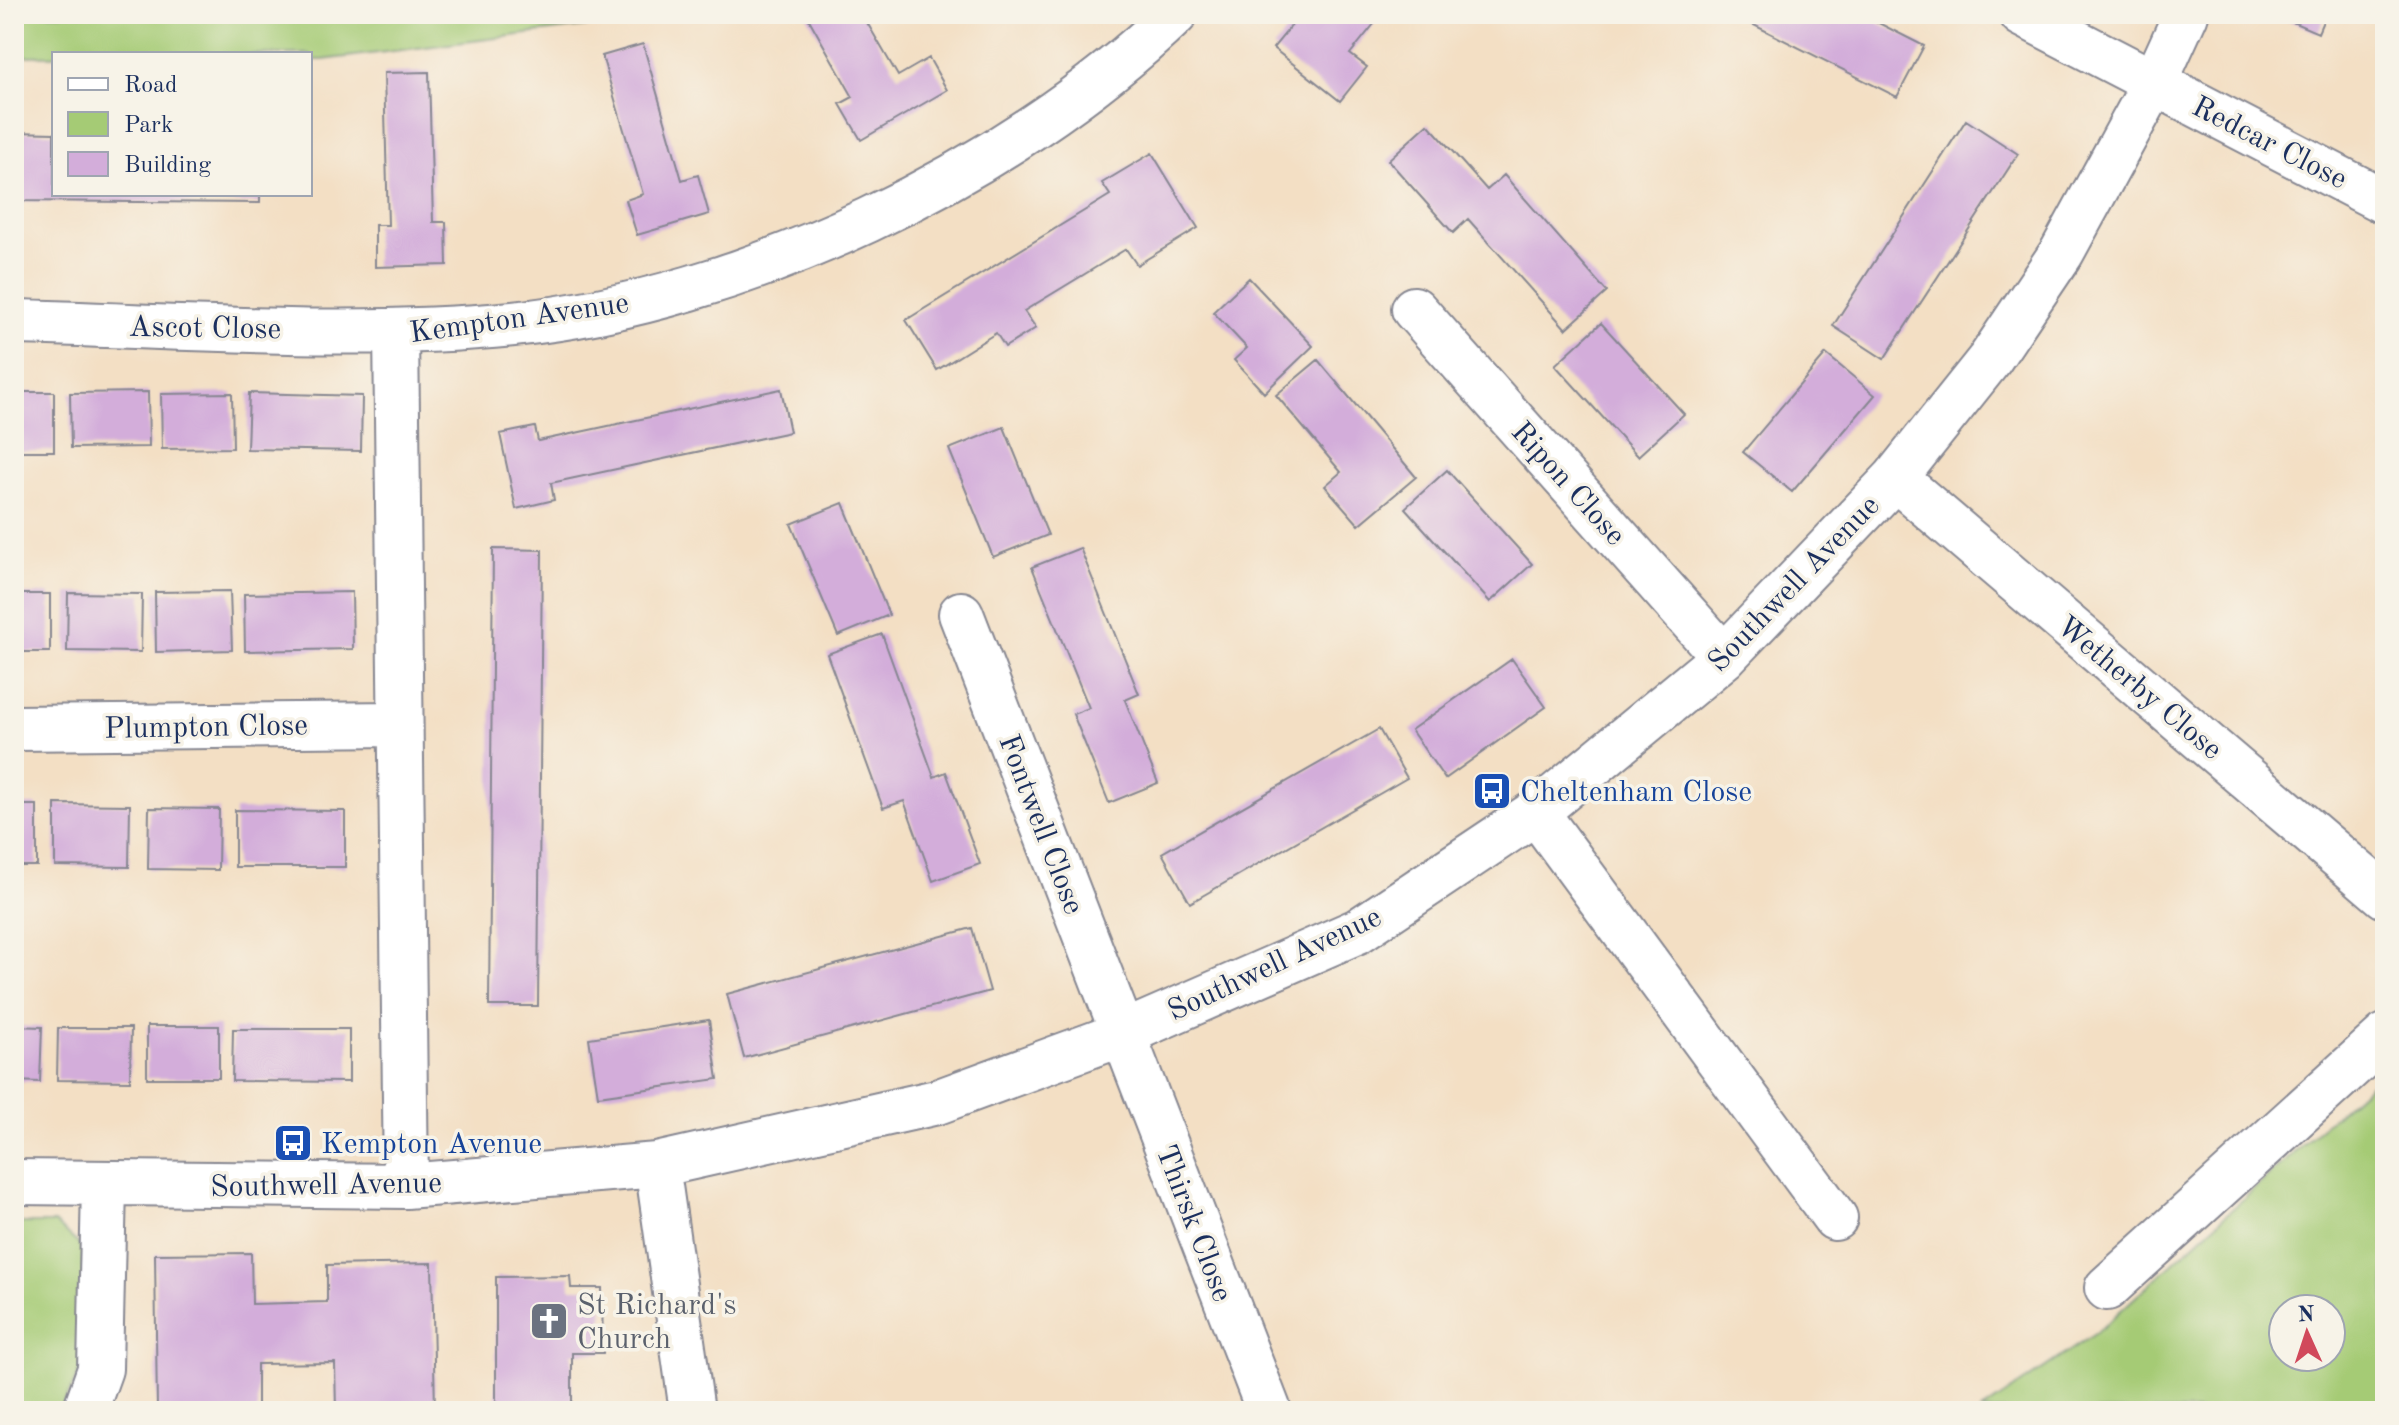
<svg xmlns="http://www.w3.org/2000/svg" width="2399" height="1425" font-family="'Old Standard TT',serif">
  <rect width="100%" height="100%" fill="#f7f3e8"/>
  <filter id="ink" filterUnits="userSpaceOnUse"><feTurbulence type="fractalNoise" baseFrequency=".0125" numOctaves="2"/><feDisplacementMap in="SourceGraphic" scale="16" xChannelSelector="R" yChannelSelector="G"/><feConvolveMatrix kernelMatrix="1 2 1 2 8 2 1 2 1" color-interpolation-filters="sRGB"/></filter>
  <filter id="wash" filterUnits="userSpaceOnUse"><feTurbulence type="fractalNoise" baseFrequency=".006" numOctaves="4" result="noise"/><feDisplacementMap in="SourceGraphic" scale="32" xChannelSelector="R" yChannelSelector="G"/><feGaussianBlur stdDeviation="1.8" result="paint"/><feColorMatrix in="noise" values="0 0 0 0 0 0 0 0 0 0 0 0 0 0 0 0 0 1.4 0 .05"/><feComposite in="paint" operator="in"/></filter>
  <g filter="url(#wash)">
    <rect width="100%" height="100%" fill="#f3dfc4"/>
    <path fill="#a5cb75" stroke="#607d6a" stroke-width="2" fill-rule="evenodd" d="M14 14H629L606 24 323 60H310V54L14 56Z
      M2385 1070V1411H1981L2096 1333ZM2283 1309H2331V1357H2283Z
      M14 1223H55L83 1248 82 1368 60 1411H14Z"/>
    <g id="blocks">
      <path fill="#d3adda" d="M806 14H862L898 76 929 58 947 90 861 140 840 104 853 97Z
        M1301 14 1314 22 1320 14H1382L1350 54 1367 67 1340 101 1273 48Z
        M1732 14H1861L1924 46 1897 97Z
        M2274 14H2326L2318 33Z
        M643 44 682 180 698 175 709 214 637 235 626 200 643 194 602 56Z
        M429 72 433 222H446L447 265 375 267V225H388L384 73Z
        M1966 120 2018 154 1884 359 1833 326Z
        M1428 124 1487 190 1504 175 1607 292 1566 329 1468 219 1453 233 1388 160Z
        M14 132 54 133V194H260V203L14 201Z
        M1152 153 1198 228 1137 265 1126 249 1024 311 1036 328 1005 347 996 333 937 370 906 320 1110 195 1102 183Z
        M1249 278 1313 346 1264 393 1234 360 1247 348 1213 312Z
        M1601 323 1684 414 1638 456 1555 365Z
        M1826 354 1875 395 1792 492 1743 452Z
        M1318 360 1416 477 1359 525 1325 486 1341 472 1276 395Z
        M781 389 790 432 551 483 554 500 516 509 500 434 535 427 538 441Z
        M14 392H54V451H14Z
        M148 392 149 447 71 448 70 393Z
        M232 393 233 448 162 449 161 394Z
        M249 393 362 396 361 451 247 449Z
        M1004 427 1048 535 993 557 949 449Z
        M1447 470 1532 564 1490 602 1405 508Z
        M843 503 889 615 838 636 791 524Z
        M1080 548 1139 694 1125 700 1158 783 1109 803 1073 714 1089 708 1032 567Z
        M493 549 542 550 538 1006H489Z
        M230 591 232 650 156 652 155 592Z
        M352 592 353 649 245 651 244 594Z
        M68 593 142 594 141 652 67 651Z
        M14 594H50V652H14Z
        M882 634 934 777 946 772 980 864 933 881 904 801 883 808 827 654Z
        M1512 659 1546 707 1445 779 1411 730Z
        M1379 729 1407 778 1190 903 1162 853Z
        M55 804 130 805 129 867 55 866Z
        M14 805H37V866H14Z
        M149 808 219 809 218 870 148 869Z
        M235 810 345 811V867H235Z
        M972 928 990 991 744 1058 727 994Z
        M709 1020 718 1079 598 1096 589 1038Z
        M14 1026 42 1027 40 1082 14 1081Z
        M147 1026H219V1078H147Z
        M58 1028H131L130 1081 57 1080Z
        M233 1029H349V1082L232 1081Z
        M251 1253 252 1304 327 1302V1265L432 1263 435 1411H336L335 1363 257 1364V1411H157L155 1254Z
        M570 1276 571 1288H602L603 1353H572V1411H496V1277Z"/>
    </g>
  </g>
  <g filter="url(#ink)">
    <use href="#blocks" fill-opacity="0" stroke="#878791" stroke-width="2"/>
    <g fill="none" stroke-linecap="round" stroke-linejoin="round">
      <g stroke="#878791" stroke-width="48">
        <path id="minor" d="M2022 14 2385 202
          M1414 309 1724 657
          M14 322C176 326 352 340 513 324 742 301 1010 173 1175 14
          M396 331 406 1186
          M1895 478 2385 896
          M961 614 1269 1411
          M14 728 398 724
          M1536 812 1835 1218
          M657 1165 692 1411
          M14 1182 406 1186 657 1165 937 1102 1122 1034 1358 931 1536 812 1724 657 1895 478 1990 359 2062 252 2155 82 2186 14
          M2107 1288 2385 1036
          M85 1411 100 1369 104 1185"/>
      </g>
      <use href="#minor" stroke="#fff" stroke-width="44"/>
    </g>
  </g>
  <defs>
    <g id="bus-square" transform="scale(2)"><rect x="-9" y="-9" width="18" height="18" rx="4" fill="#1a4fb4" stroke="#f7f3e8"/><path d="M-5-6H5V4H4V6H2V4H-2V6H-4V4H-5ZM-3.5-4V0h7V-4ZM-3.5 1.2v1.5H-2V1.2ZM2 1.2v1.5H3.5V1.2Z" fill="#fff"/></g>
    <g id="church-square" transform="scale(2)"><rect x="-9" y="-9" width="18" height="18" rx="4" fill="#6b7280" stroke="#f7f3e8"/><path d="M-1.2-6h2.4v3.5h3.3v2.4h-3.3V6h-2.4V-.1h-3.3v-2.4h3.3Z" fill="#fff"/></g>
  </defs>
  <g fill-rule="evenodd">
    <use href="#bus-square" x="1492" y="791"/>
    <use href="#bus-square" x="293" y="1143"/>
    <use href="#church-square" x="549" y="1321"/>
  </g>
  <g text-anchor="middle" stroke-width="7" stroke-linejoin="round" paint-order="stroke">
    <g font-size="30" fill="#1b2f5e" stroke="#f7f3e8">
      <text transform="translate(2270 142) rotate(27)" y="10">Redcar Close</text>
      <text transform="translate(519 317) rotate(-8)" y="10">Kempton Avenue</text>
      <text transform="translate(205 327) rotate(1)" y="10">Ascot Close</text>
      <text transform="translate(1569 483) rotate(48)" y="10">Ripon Close</text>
      <text transform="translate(1793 583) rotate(-46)" y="10">Southwell Avenue</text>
      <text transform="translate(2140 687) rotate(40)" y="10">Wetherby Close</text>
      <text transform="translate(206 726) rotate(-1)" y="10">Plumpton Close</text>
      <text transform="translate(1042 824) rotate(69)" y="10">Fontwell Close</text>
      <text transform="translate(1274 963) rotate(-25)" y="10">Southwell Avenue</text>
      <text transform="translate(326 1184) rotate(-1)" y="10">Southwell Avenue</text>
      <text transform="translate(1195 1223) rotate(69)" y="10">Thirsk Close</text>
    </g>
    <g font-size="30" fill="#164399" stroke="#f7f3e8" text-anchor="start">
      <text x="1520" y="801">Cheltenham Close</text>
      <text x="321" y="1153">Kempton Avenue</text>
    </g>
    <g font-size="30" fill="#5b616d" stroke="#f7f3e8" text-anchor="start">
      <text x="577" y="1314">St Richard's<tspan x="577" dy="34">Church</tspan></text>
    </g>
  </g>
  <rect width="2399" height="1425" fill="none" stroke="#f7f3e8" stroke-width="48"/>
  <rect x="52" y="52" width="260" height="144" fill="#f7f3e8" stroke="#9fa5b1" stroke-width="2"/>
  <rect x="68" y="78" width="40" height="12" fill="#ffffff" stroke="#9fa5b1" stroke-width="2"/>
  <text x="124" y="92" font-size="24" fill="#1b2f5e">Road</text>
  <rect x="68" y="112" width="40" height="24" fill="#a5cb75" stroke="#9fa5b1" stroke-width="2"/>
  <text x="124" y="132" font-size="24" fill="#1b2f5e">Park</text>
  <rect x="68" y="152" width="40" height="24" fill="#d3adda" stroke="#9fa5b1" stroke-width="2"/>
  <text x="124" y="172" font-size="24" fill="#1b2f5e">Building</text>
  <g transform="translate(2307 1333) rotate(357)"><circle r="38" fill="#f7f3e8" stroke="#9fa5b1" stroke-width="2"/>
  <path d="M0-6L14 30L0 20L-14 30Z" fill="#d1495b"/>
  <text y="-12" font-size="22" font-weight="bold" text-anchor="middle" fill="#1b2f5e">N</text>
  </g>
</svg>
